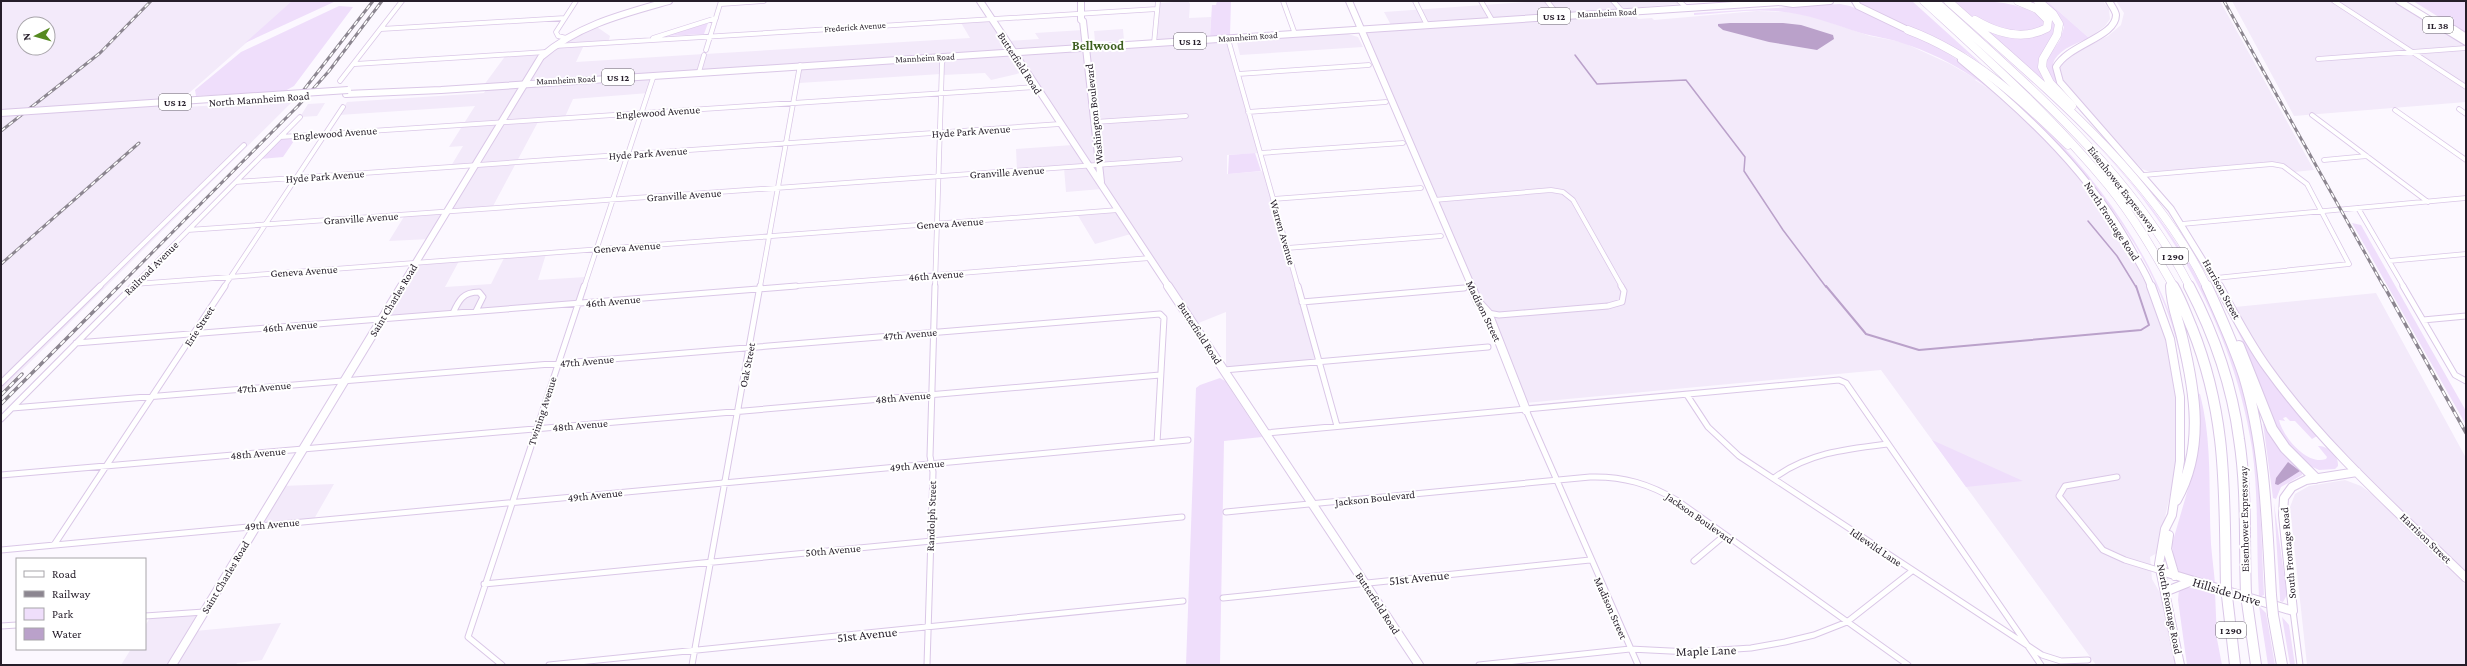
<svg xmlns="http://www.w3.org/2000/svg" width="2467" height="666" font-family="'Crimson Pro',serif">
  <rect width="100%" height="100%" fill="#fcf8ff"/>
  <path fill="#f3eafa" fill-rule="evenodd" d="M1 1H294L172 108 294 100 1 391ZM24 24H48V48H24Z
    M1188 1 1190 4 1189 18 1211 17 1210 39 1156 43 1160 3Z
    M1540 1H1676L1679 4 1392 27 1384 12Z
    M2047 1H2103L2109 9 2110 19 2105 26 2089 38Z
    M2116 1H2220L2314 170 2294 172 2284 165 2271 162 2153 173 2142 169 2066 87 2059 68 2066 55 2108 36 2121 25 2124 13Z
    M2232 1H2397L2466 44V102L2294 116Z
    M1757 11 1790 12 1814 17 1870 36 1902 42 1950 64 1976 79 1975 80 1997 94 2021 116 2069 163 2106 213 2147 285 2167 339 2177 378 2176 468 2157 553 2150 557 2152 579 2160 593 2176 665H2096L1881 370 1525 403 1364 31 1633 12 1638 19 1652 18 1654 20Z
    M991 19 1013 52 941 57V74L799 83 802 65 700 71 705 54 970 38 960 21Z
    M590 27H597L610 36 609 40 555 46Z
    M1123 29 1124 41H1095L1094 31Z
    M1083 30 1085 47 1014 52 1007 41 1039 39 1035 33Z
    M1348 34 1358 37 1363 47 1240 55 1237 43V41Z
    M1227 39 1259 153 1227 155V174L1264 171 1317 359 1226 368V312L1196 324 1102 184 1087 48Z
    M584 45 576 62 704 54 698 72 526 82 554 47Z
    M1085 48 1098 164 1089 165 1015 53Z
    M544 53 524 82 484 85 506 55Z
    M1013 53 1025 72 991 80 985 73 943 75V57Z
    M654 75 649 93 573 99 564 119 539 120 492 208 448 211 525 83Z
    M523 83 475 164 451 166 463 146 449 147 475 106 339 115 347 102 484 93 489 85Z
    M325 103 317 116 300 117 308 104Z
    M1073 145 1102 189 1066 192 1064 168 1017 171 1016 149Z
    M1116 211 1131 234 1095 244 1077 214Z
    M446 212 430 239 389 241 405 215Z
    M546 254 538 280 585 277 577 302 384 318 417 264 459 261 445 287 491 284 504 258Z
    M2376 293 2466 458V574L2344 455 2285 388 2248 334 2235 307Z
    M2345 480 2361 486 2376 497 2466 585V665H2307L2290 507 2295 494 2309 486Z
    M334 484 314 519 260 524 282 486Z
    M203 611 170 665H121L131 649H145V626L151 616Z
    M281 623 262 660 237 663 236 665H174L195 631Z"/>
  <path fill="#efdefb" d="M292 1H336L245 43Z
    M1217 1H1231L1230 35 1210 37 1212 5H1216Z
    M1912 1 2025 103 1983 65 1967 54 1872 11 1859 2Z
    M1942 1H1944C2079 123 2206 225 2248 412 2261 471 2261 535 2264 595L2259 597C2256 548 2259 497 2252 448 2234 333 2176 227 2095 143 2047 93 1993 48 1942 1Z
    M1955 1C1992 1 2013 0 2044 18L2045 25C2029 40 1991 27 1974 18 1967 14 1961 6 1955 1Z
    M2021 1H2034L2051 15 2057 27 2041 56 2057 93 1980 25 2012 35 2051 25Z
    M2040 1H2047L2089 38C2078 43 2062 48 2055 59 2042 79 2096 126 2110 141L2054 83 2047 69V59L2060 40 2064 27 2058 15Z
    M2413 1H2466V34Z
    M1840 4 1850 6C1882 19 1915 32 1944 51 1980 73 2011 103 2041 132H2038C1998 92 1956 60 1902 43 1889 38 1874 37 1861 33 1833 24 1806 13 1776 11 1749 9 1721 13 1694 15V13Z
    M339 6 353 7 294 86 285 91 196 96 195 90 241 52Z
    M708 23 704 34 666 36Z
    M1970 60C1997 84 2024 107 2049 132 2112 195 2169 281 2185 369H2183C2160 245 2069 145 1975 68Z
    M298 135 283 157 260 159 282 136Z
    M1255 153 1261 171 1228 174 1229 155Z
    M2151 189 2195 248 2253 353 2282 393 2317 436 2312 439 2295 421H2290L2286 417 2283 418 2285 421 2279 420C2283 437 2307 466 2326 459L2327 457 2318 446C2328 446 2339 455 2338 466L2335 469 2319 470 2306 464 2278 432 2244 344 2216 287 2186 237Z
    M2352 223 2361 225 2466 411V425Z
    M1220 378 1225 381 1262 437 1224 441 1220 665H1186L1196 388 1200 385Z
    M2196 393 2200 394C2213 444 2208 493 2211 544 2212 557 2214 571 2215 584L2179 572 2173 555 2172 544 2195 465 2197 451Z
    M2263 423 2302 471V475L2281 487 2276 499 2273 498Z
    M1932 440 2023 481 1966 487Z
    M2274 503 2287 595 2283 602 2280 601V598Z
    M2184 587 2215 592 2217 639 2222 665H2187L2178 600 2179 589Z
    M2259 606 2266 613 2275 665H2268Z
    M2282 617 2289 625 2295 665H2290Z"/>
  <path fill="#baa1ca" d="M1730 23H1783L1801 25 1833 35 1834 39 1817 50 1769 42 1723 30 1718 26V24Z
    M2288 462 2300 471 2278 485 2275 484 2276 478Z"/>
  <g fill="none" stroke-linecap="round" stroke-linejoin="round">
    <path stroke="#baa1ca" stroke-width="1.5" d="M1575 55 1597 84 1686 80 1745 157 1744 171 1783 230 1826 287
      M2088 221 2117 256 2136 287"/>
    <path stroke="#baa1ca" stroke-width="2" d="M1826 286 1866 334 1919 350 2141 330 2149 325 2136 286"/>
    <g stroke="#dac7e7" stroke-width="5.5">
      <path id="street-far1" d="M1283 1 1295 34
        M1415 1 1427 25
        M1481 1 1492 20
        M1547 1 1559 16
        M1613 1 1623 12
        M1679 1 1687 8
        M2334 1 2466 87
        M721 4 764 1
        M381 29 565 18
        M566 38 558 36 556 32 576 1
        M653 38 716 18
        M1228 39 1298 287
        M1154 43 1158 1
        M555 46 1157 9
        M706 50 721 1
        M2318 59 2466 48
        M355 64 546 52
        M699 72 704 55
        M1238 74 1369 65
        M340 81 402 1
        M2459 109 2466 114
        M2395 110 2466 160
        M1248 112 1386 102
        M2312 115 2428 202
        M1095 122 1186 116
        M280 137 1036 87
        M1261 153 1403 143
        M2324 160 2367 156
        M2144 175 2272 164 2283 166 2307 184 2349 264 2216 278
        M236 182 1060 124
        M1273 199 1421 188
        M1434 200 1551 190 1563 192 1573 200 1622 287
        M2358 208 2404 287
        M2182 224 2466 198
        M188 230 1180 159
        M1287 248 1441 236
        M2389 261 2466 254
        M135 284 1118 210
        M99 287 244 145
        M132 287 300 117
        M224 287 343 107
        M584 287 654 75
        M760 287 800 65
        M784 287 1150 258
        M935 287 942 63 945 56"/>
    </g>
    <g stroke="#dac7e7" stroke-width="7">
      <path id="street" d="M1298 286 1337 426
        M2403 286 2455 375 2466 381
        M1302 302 1464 288
        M453 313C459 300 463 292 479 292L483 297 476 311
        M1488 313 1499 315 1608 306 1622 302 1624 291 1621 286
        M2423 320 2466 316
        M76 343 796 286
        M1224 370 1488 347
        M1 383 100 286
        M1687 395 1708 427 1739 456 2042 655 2061 661 2088 660
        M12 408 1160 314 1164 318 1157 443
        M1526 410 1638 665
        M1 419 133 286
        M1266 433 1839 380 1846 383 2041 665
        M1 475 1160 375
        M2117 477 2065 486 2059 496 2103 550 2125 560 2161 571
        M1774 478C1808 453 1846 449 1887 444
        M1226 512 1590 477C1623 476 1650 484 1678 501L1908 665
        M54 545 225 286
        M1 550 1188 440
        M1694 561 1725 535
        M484 584 1182 517
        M1223 598 1590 560
        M2293 611 2300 665
        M145 616 204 612
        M1 626 17 625
        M502 665 468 637 584 286
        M549 665 1183 601
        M692 665 760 286
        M927 665 933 472 930 456 935 286
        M1479 665 1630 649 1690 652 1751 648 1785 642 1814 635 1847 622 1912 571"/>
    </g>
    <g stroke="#dac7e7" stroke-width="8">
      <path id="secondary-far1" d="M980 1 1169 287
        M1081 1V20L1083 21 1101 182
        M1349 1 1472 287
        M1855 1 1858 6 1912 32
        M2109 1C2111 5 2116 11 2116 15 2116 37 2069 44 2056 67L2060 82 2171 209 2219 287
        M1961 60C2028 115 2092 175 2133 252 2139 263 2147 275 2151 287
        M401 287 541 57C578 25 623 14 669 1"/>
    </g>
    <g stroke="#dac7e7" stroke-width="10">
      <path id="secondary" d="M1168 286 1419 665
        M1471 286 1478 302 1488 313 1526 410
        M2151 286 2170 339 2180 397V461L2172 515 2165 529 2159 564 2180 665
        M2219 286C2234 314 2249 343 2268 369 2324 447 2397 511 2466 578
        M2169 535 2167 549 2175 576
        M2161 571 2293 611 2283 515 2284 498 2292 487 2306 480 2357 472
        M2167 591 2192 581
        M172 665 402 286"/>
    </g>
    <g stroke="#dac7e7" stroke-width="8">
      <path id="primary" d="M2399 1 2466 42
        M2454 29 2466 37
        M346 94 441 90 1780 2 1793 4 1830 1"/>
    </g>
    <g stroke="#dac7e7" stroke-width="9">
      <path id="highway-far1" d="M1924 1C1988 60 2053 118 2108 185 2134 217 2154 252 2174 287
        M1935 1C2030 88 2130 170 2190 287
        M1948 1C2041 84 2152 173 2207 287
        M2038 1 2053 14 2059 24 2057 35 2043 59 2042 67 2050 83 2072 106
        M1975 20C1997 33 2023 41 2047 28L2048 20 2037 9 2018 1
        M1908 30C1972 54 2020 98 2068 145
        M2171 283V287"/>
    </g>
    <g stroke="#dac7e7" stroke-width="12">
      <path id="highway" d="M2171 286C2171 303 2178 320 2182 337 2195 391 2205 449 2176 500
        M2173 286C2181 299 2186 314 2192 328 2228 418 2224 493 2226 588
        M2189 286C2214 334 2232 385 2239 439 2247 490 2244 542 2246 594
        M2207 286C2220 315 2234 345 2244 376 2265 446 2267 522 2271 595
        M2239 346 2272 429 2285 448 2315 478
        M2227 596 2235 665
        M2247 602 2256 665
        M2273 615 2282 665"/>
    </g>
    <use href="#street-far1" stroke="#fff" stroke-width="4"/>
    <use href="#street" stroke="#fff" stroke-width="5"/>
    <use href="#secondary-far1" stroke="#fff" stroke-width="6"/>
    <use href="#secondary" stroke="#fff" stroke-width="8"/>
    <use href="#primary" stroke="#fff" stroke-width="6"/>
    <use href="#highway-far1" stroke="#fff" stroke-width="8"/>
    <use href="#highway" stroke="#fff" stroke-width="10"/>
    <g stroke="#8c8690" stroke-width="3">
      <path id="rail-far1" d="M2224 1 2384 287
        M299 96 373 1
        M1 131 100 53 151 1
        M1 264 139 143
        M118 287 298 106 329 71 382 1"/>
    </g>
    <g stroke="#8c8690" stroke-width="3.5">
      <path id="rail" d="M2384 286 2466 433
        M1 395 22 374
        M1 404 119 286"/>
    </g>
    <use href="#rail-far1" stroke="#fff" stroke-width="1.5" stroke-dasharray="5" stroke-linecap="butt"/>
    <use href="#rail" stroke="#fff" stroke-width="2" stroke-dasharray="6" stroke-linecap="butt"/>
    <g stroke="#dac7e7" stroke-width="8" stroke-linecap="butt">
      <path id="primary-bridge" d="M1 113 348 90"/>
    </g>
    <g stroke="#dac7e7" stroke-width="12" stroke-linecap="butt">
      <path id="highway-bridge" d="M2226 588 2227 596
        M2246 594 2247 602
        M2271 595 2273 615"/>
    </g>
    <use href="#primary-bridge" stroke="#fff" stroke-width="6"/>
    <use href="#highway-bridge" stroke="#fff" stroke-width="10"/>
  </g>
  <g text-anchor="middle" stroke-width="4" stroke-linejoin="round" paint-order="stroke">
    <g font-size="9" fill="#261e2a" stroke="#fff">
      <text transform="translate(1607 13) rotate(-3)" y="3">Mannheim Road</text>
      <text transform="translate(855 27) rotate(-4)" y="3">Frederick Avenue</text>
      <text transform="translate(1248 37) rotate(-4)" y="3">Mannheim Road</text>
      <text transform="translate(925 58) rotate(-3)" y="3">Mannheim Road</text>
      <text transform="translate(566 80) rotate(-3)" y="3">Mannheim Road</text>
    </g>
    <g fill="#fff" stroke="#67626a" stroke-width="1">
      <rect x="1538" y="8" width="32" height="16" rx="3"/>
      <rect x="2423" y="17" width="30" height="16" rx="3"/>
      <rect x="1174" y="33" width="32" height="16" rx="3"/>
      <rect x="602" y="69" width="32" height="16" rx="3"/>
      <rect x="159" y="94" width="32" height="16" rx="3"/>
      <rect x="2158" y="248" width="30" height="16" rx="3"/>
      <rect x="2216" y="622" width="30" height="16" rx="3"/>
    </g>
    <g font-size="10" font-weight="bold" fill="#261e2a">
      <text x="1554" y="20">US 12</text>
      <text x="2438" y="29">IL 38</text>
      <text x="1190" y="45">US 12</text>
      <text x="618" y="81">US 12</text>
      <text x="175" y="106">US 12</text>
      <text x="2173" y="260">I 290</text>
      <text x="2231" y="634">I 290</text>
    </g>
    <g font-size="11" fill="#261e2a" stroke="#fff">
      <text transform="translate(1020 63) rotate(57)" y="4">Butterfield Road</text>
      <text transform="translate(259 99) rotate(-4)" y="4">North Mannheim Road</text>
      <text transform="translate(658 112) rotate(-4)" y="4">Englewood Avenue</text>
      <text transform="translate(1094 114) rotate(-96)" y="4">Washington Boulevard</text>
      <text transform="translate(971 131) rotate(-4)" y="4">Hyde Park Avenue</text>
      <text transform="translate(335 133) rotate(-4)" y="4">Englewood Avenue</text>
      <text transform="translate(648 153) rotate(-4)" y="4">Hyde Park Avenue</text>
      <text transform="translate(1007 172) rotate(-4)" y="4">Granville Avenue</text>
      <text transform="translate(325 176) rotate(-4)" y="4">Hyde Park Avenue</text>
      <text transform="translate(2123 189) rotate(52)" y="4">Eisenhower Expressway</text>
      <text transform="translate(684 195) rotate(-4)" y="4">Granville Avenue</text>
      <text transform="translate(361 218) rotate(-4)" y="4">Granville Avenue</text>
      <text transform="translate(2112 221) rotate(57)" y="4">North Frontage Road</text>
      <text transform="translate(950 223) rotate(-4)" y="4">Geneva Avenue</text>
      <text transform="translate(1283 232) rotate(74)" y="4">Warren Avenue</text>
      <text transform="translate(627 247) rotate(-4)" y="4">Geneva Avenue</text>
      <text transform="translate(151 268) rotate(-45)" y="4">Railroad Avenue</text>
      <text transform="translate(304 271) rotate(-4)" y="4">Geneva Avenue</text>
      <text transform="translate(936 275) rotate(-4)" y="4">46th Avenue</text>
      <text transform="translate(2222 289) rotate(61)" y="4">Harrison Street</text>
      <text transform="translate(393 300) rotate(-59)" y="4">Saint Charles Road</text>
      <text transform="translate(613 301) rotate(-5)" y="4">46th Avenue</text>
      <text transform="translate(1484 311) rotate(64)" y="4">Madison Street</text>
      <text transform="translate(199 326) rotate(-57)" y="4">Erie Street</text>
      <text transform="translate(290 326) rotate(-5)" y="4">46th Avenue</text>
      <text transform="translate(1200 333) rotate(57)" y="4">Butterfield Road</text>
      <text transform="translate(910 334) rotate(-5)" y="4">47th Avenue</text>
      <text transform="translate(587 361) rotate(-5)" y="4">47th Avenue</text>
      <text transform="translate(747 365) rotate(-79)" y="4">Oak Street</text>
      <text transform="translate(264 387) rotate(-5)" y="4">47th Avenue</text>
      <text transform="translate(903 397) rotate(-5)" y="4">48th Avenue</text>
      <text transform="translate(542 411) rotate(-72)" y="4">Twining Avenue</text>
      <text transform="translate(580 425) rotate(-5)" y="4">48th Avenue</text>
      <text transform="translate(258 453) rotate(-5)" y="4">48th Avenue</text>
      <text transform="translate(917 465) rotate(-5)" y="4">49th Avenue</text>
      <text transform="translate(595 495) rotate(-6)" y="4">49th Avenue</text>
      <text transform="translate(1375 498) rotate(-6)" y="4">Jackson Boulevard</text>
      <text transform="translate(931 516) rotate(-88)" y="4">Randolph Street</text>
      <text transform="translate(1700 518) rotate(35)" y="4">Jackson Boulevard</text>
      <text transform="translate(2244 519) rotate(-91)" y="4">Eisenhower Expressway</text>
      <text transform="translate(272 524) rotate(-5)" y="4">49th Avenue</text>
      <text transform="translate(2426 538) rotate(44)" y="4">Harrison Street</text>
      <text transform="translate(1876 547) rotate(34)" y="4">Idlewild Lane</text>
      <text transform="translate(833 550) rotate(-5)" y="4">50th Avenue</text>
      <text transform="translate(2288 553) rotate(-95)" y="4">South Frontage Road</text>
      <text transform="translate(225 577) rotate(-59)" y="4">Saint Charles Road</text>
      <text transform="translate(1378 603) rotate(57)" y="4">Butterfield Road</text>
      <text transform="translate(1611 608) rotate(66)" y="4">Madison Street</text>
      <text transform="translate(2170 609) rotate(79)" y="4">North Frontage Road</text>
    </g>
    <g font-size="13" font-weight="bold" fill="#3d5f1f" stroke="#fff">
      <text x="1098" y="50">Bellwood</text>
    </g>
    <g font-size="13" fill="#261e2a" stroke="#fff">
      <text transform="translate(1419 577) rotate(-6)" y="5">51st Avenue</text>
      <text transform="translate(2227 591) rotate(17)" y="5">Hillside Drive</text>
      <text transform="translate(867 634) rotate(-6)" y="5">51st Avenue</text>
      <text transform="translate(1706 650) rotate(-2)" y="5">Maple Lane</text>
    </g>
  </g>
  <rect width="2467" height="666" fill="none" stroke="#261e2a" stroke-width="4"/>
  <rect x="16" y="558" width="130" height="92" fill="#ffffff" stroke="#a8a5aa"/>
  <rect x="24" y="571" width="20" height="6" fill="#ffffff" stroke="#a8a5aa"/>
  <text x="52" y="578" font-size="12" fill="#261e2a">Road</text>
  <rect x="24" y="591" width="20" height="6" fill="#8c8690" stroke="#a8a5aa"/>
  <text x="52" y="598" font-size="12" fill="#261e2a">Railway</text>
  <rect x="24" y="608" width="20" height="12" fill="#efdefb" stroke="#a8a5aa"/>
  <text x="52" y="618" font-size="12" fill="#261e2a">Park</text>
  <rect x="24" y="628" width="20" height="12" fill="#baa1ca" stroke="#a8a5aa"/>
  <text x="52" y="638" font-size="12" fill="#261e2a">Water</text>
  <g transform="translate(36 36) rotate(264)"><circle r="19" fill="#ffffff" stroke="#a8a5aa"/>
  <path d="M0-3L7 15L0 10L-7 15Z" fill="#568a21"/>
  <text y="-6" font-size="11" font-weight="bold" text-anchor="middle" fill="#261e2a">N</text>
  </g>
</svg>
